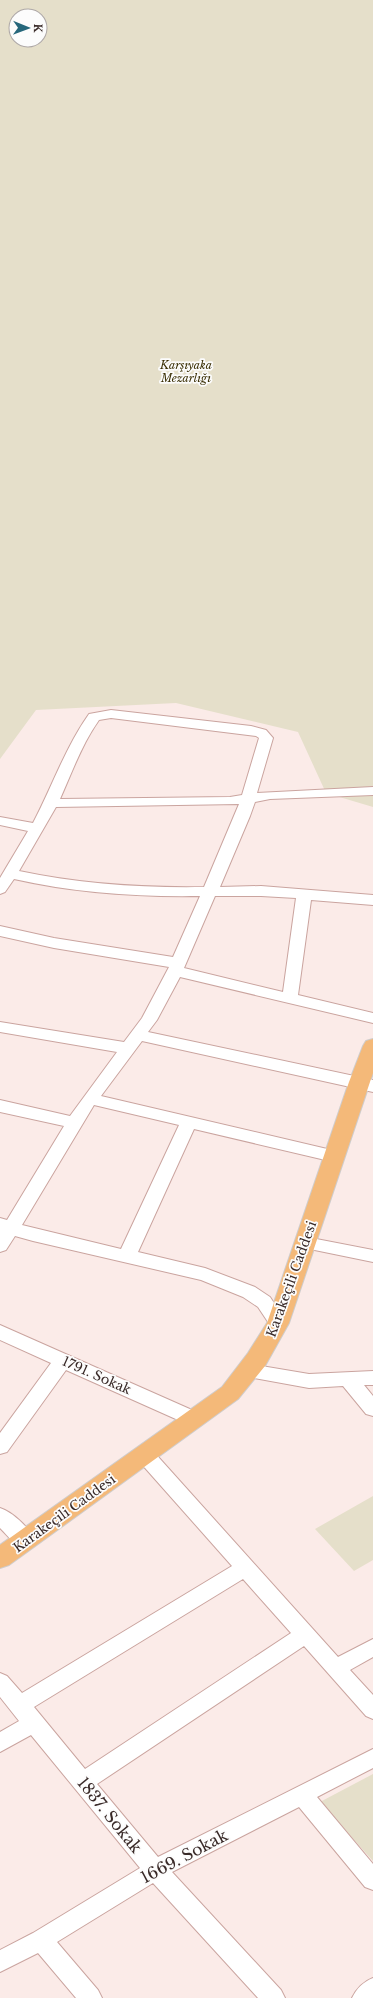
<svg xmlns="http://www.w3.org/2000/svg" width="373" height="1998" font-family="'Libre Baskerville',serif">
  <rect width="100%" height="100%" fill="#fbebe8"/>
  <path fill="#e5dfca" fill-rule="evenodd" d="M0 0H373V807L326 793 298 732 176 703 36 710 0 759ZM16 16H40V40H16Z
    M373 1496V1560L354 1571 315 1529Z
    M373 1774V1861L320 1802Z"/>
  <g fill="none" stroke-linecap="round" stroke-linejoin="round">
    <g stroke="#caa49f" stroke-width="2">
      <path id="minor" d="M111 710 251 726 266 730 273 738 257 793 373 787V795L270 799 255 802 250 816 220 887 261 886 373 895V905L311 900 298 995 373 1013V1023L180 977 157 1020 148 1032 373 1080V1092L142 1041 101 1096 340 1152 343 1156 340 1160 334 1162 194 1129 138 1252 205 1268 255 1287 270 1297 287 1323 284 1328 278 1330 272 1328 258 1307 243 1297 201 1280 33 1241 15 1236 6 1250 0 1252V1218L7 1220 64 1126 0 1112V1100L70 1116 117 1052 0 1032V1022L124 1042 142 1018 169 967 54 948 0 936V926L54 938 173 957 200 896C138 897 75 893 14 879L5 892 0 894V878L28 831 0 825V817L33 823C52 787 65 748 89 714ZM111 718 256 736 259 738 242 795 230 797 60 799C72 772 82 744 99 720ZM239 804 204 887C143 888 80 884 19 871L56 807ZM215 896H261L296 898 283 992 184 968ZM94 1105 179 1125 121 1249 22 1225Z
        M306 1237 373 1250V1262L300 1247 297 1243 300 1239Z
        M0 1325 201 1414 203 1419 201 1424 194 1426 187 1424 66 1370 7 1452 0 1454V1433L51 1363 0 1340Z
        M250 1364 309 1374 373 1371V1385H364L373 1396V1416L366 1414 343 1386 309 1388 243 1376 241 1371 243 1366Z
        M145 1448 152 1450 338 1657 373 1639V1657L350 1670 373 1695V1719L366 1716 304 1646 97 1784 158 1857 373 1749V1768L317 1797 373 1864V1890L365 1887 299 1807 172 1872 281 1990 285 1998H258L153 1883 57 1942 98 1990 102 1998H76L38 1953 0 1972V1950L33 1933 140 1868 31 1735 0 1752V1732L19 1721 0 1697V1673L7 1676 22 1693 232 1566 138 1460 135 1455 138 1450ZM243 1579 291 1633 85 1769 34 1707Z
        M0 1508C13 1512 30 1529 36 1541L33 1547C18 1551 10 1538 0 1528Z
        M373 1978V1998H352C357 1988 363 1982 373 1978Z"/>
    </g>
    <g stroke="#cfcccb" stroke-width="2">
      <path id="major" d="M373 1039V1073L289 1323 265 1366 238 1399 9 1565 0 1568V1545L222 1387 248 1353 267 1323 349 1082 363 1046 366 1041Z"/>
    </g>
    <use href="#minor" fill="#fff" fill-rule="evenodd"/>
    <use href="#major" fill="#f4b979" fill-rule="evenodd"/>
  </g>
  <g text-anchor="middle" stroke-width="3.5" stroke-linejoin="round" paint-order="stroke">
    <g font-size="11" font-style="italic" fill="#3a2f04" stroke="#fcfcfc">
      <text x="186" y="369">Karşıyaka<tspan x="186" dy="13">Mezarlığı</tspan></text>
    </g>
    <g font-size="13" fill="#392a28" stroke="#fcfcfc">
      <text transform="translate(291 1279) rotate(-70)" y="5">Karakeçili Caddesi</text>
      <text transform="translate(97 1375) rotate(24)" y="5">1791. Sokak</text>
      <text transform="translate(64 1513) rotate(-36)" y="5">Karakeçili Caddesi</text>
    </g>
    <g font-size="16" fill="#392a28" stroke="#fcfcfc">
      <text transform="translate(110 1815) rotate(51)" y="6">1837. Sokak</text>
      <text transform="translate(184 1856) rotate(-28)" y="6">1669. Sokak</text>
    </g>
  </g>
  <g transform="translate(28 28) rotate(91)"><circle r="19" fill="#fcfcfc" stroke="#aea8a7"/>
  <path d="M0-3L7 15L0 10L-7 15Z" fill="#26677b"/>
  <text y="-6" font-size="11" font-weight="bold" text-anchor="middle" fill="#392a28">K</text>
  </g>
</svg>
